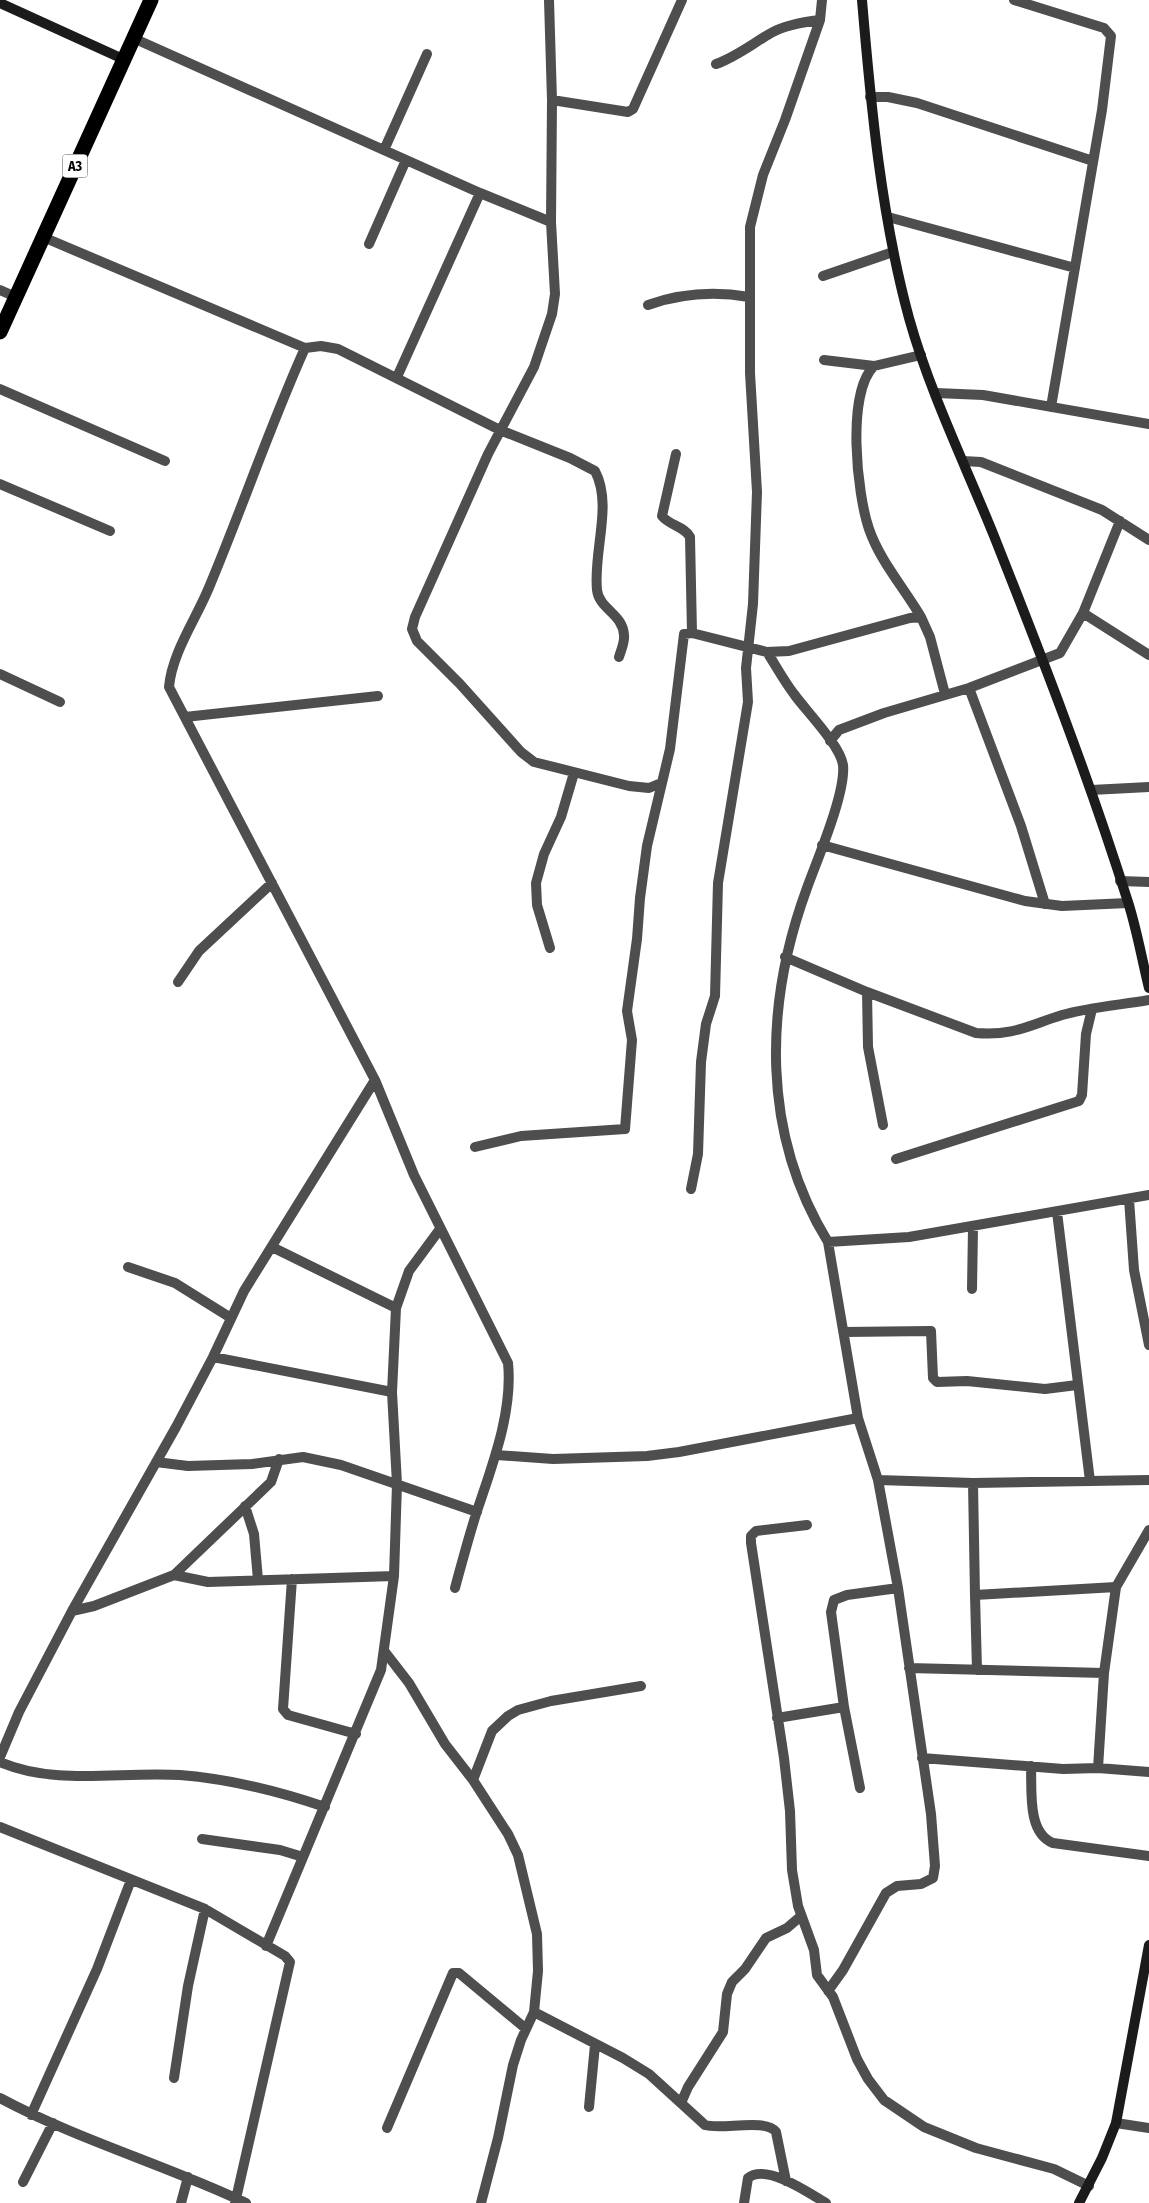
<svg xmlns="http://www.w3.org/2000/svg" width="1149" height="2203" font-family="'Fira Sans Condensed',sans-serif">
  <rect width="100%" height="100%" fill="#fff"/>
  <g fill="none" stroke-linecap="round" stroke-linejoin="round">
    <path stroke="#4e4e4e" stroke-width="10" d="M549 0 552 100 551 222 555 294 552 314 534 367 488 454 415 617 412 629 417 641 460 684 521 752 534 762 629 786 649 788 661 783
      M1014 0 1104 28 1111 36 1102 110 1051 407
      M133 38 480 193 551 222
      M716 64C736 57 752 44 771 33 785 25 803 22 820 20
      M870 97H888L917 103 1093 161
      M552 100 628 112 633 109 682 0
      M384 150 427 54
      M888 217 1075 268
      M43 237 305 348 321 346 338 349 500 430 570 458 595 471C613 505 593 551 597 590 599 609 623 614 624 635 625 642 621 650 619 657
      M369 244 406 160
      M823 276 893 252
      M0 290 16 297
      M648 305C682 293 714 291 749 297
      M305 348C270 426 243 506 210 585 197 618 172 652 169 687L375 1080 414 1175 508 1363C513 1412 492 1466 477 1511 469 1536 462 1562 455 1588
      M824 360 874 366
      M397 377 480 193
      M0 389 165 461
      M936 393 983 395 1149 424
      M676 454 662 516C670 526 684 526 690 537L692 633
      M963 461 981 462 1102 510 1149 540
      M0 484 110 531
      M1083 613 1149 655
      M921 617C904 588 880 561 869 529 857 494 846 393 874 366L921 355
      M767 652C776 666 784 681 794 694 806 711 840 745 843 765 846 793 817 860 807 888 764 1005 761 1133 828 1242L909 1237 1149 1195
      M0 674 60 702
      M969 688 1021 826 1045 904
      M185 717 378 696
      M830 741 839 730 884 713 969 688 1060 653 1083 613 1120 521
      M1091 790 1149 787
      M822 845 1025 901 1062 906 1128 903
      M1120 881 1149 882
      M550 948 537 905 536 883 544 854 561 817 574 773
      M785 957 867 992 868 1047 883 1125
      M178 982 199 951 272 883
      M867 992 976 1033C1013 1036 1027 1026 1062 1015 1090 1007 1120 1005 1149 1000
      M475 1147 521 1136 625 1129 632 1040 627 1011 637 939 640 898 647 846 670 749 684 634 692 633 767 652 789 651 910 618 921 617 930 637 945 694
      M896 1159 1079 1101 1082 1095 1086 1034 1092 1009
      M691 1189 698 1154 701 1062 706 1024 715 996 718 883 748 702 746 668 753 604 757 492 750 373V227L763 175 785 120 820 20 822 0
      M1129 1199 1134 1270 1149 1345
      M1057 1212 1090 1481
      M272 1247 396 1308
      M128 1267 175 1283 231 1318
      M972 1289 973 1228
      M844 1332 931 1331 933 1378 937 1382 967 1381 1045 1389 1077 1385
      M213 1357 392 1392
      M497 1455 553 1459 647 1456 679 1452 858 1418
      M156 1462 188 1466 252 1464 303 1457 341 1465 477 1512
      M878 1480 973 1483 1149 1480
      M973 1483 975 1595 1116 1587
      M245 1506 254 1534 258 1580
      M807 1525 756 1531 751 1536V1543L784 1758 790 1811 792 1870 798 1906 814 1950 817 1975 833 1997 857 2059 868 2079 884 2100 924 2127 976 2148 1054 2169 1089 2186
      M174 1575 208 1582 394 1576
      M292 1579 283 1709 288 1715 356 1734
      M975 1595 977 1670
      M72 1611 94 1606 174 1575 271 1482 279 1459
      M385 1652 409 1683 445 1744 473 1780 508 1834 518 1855 537 1934 538 1971 534 2012 521 2040 513 2065 498 2138 481 2203
      M909 1668 1104 1673
      M844 1707 860 1788
      M777 1718 844 1707 831 1612 834 1600 847 1595 898 1588
      M0 1757 19 1712 72 1611 176 1427 213 1357 244 1291 375 1080
      M922 1758 1063 1769 1098 1768 1104 1673 1116 1587 1149 1530
      M0 1762C56 1786 121 1771 180 1775 230 1779 278 1791 325 1807
      M1031 1766C1032 1790 1027 1833 1053 1843L1149 1856
      M1098 1768 1149 1772
      M473 1780 492 1731 508 1716 518 1710 551 1701 641 1686
      M0 1827 205 1909 285 1956 290 1962 235 2203
      M202 1839 280 1850 303 1857
      M266 1946 381 1670 394 1576 397 1484 392 1392 396 1308 409 1271 440 1229
      M828 1991 843 1970 886 1893 897 1886 921 1884 933 1878 935 1866 931 1814 898 1588 878 1480 858 1418 828 1242
      M534 2012 623 2058 649 2074 705 2125C722 2130 766 2118 776 2132L786 2181
      M174 2078 188 1986 205 1909
      M0 2098C78 2140 166 2165 246 2203
      M681 2103 688 2087 723 2032 727 1994 732 1982 745 1969 766 1938 787 1928 801 1916
      M589 2107 595 2045
      M31 2115 97 1969 131 1880
      M1116 2123 1149 2128
      M387 2128 453 1973H459L525 2028
      M23 2182 53 2123
      M181 2203 188 2177
      M744 2203 748 2178C766 2163 809 2193 826 2203"/>
    <path stroke="#1b1b1b" stroke-width="10" d="M862 0C871 107 881 215 909 318 930 393 965 464 994 536 1042 657 1089 778 1128 902 1137 930 1142 960 1149 988
      M0 3 123 59
      M1079 2203 1102 2158 1116 2123 1149 1945"/>
    <path stroke="#000" stroke-width="15" d="M0 332 151 0"/>
  </g>
  <g text-anchor="middle" stroke-width="4" stroke-linejoin="round" paint-order="stroke">
    <rect fill="#fff" stroke="#4c4c4c" stroke-width="1" x="62.5" y="154.5" width="25" height="23" rx="4"/>
    <g font-size="14" font-weight="bold" fill="#000">
      <text x="75" y="171">A3</text>
    </g>
  </g>
</svg>
